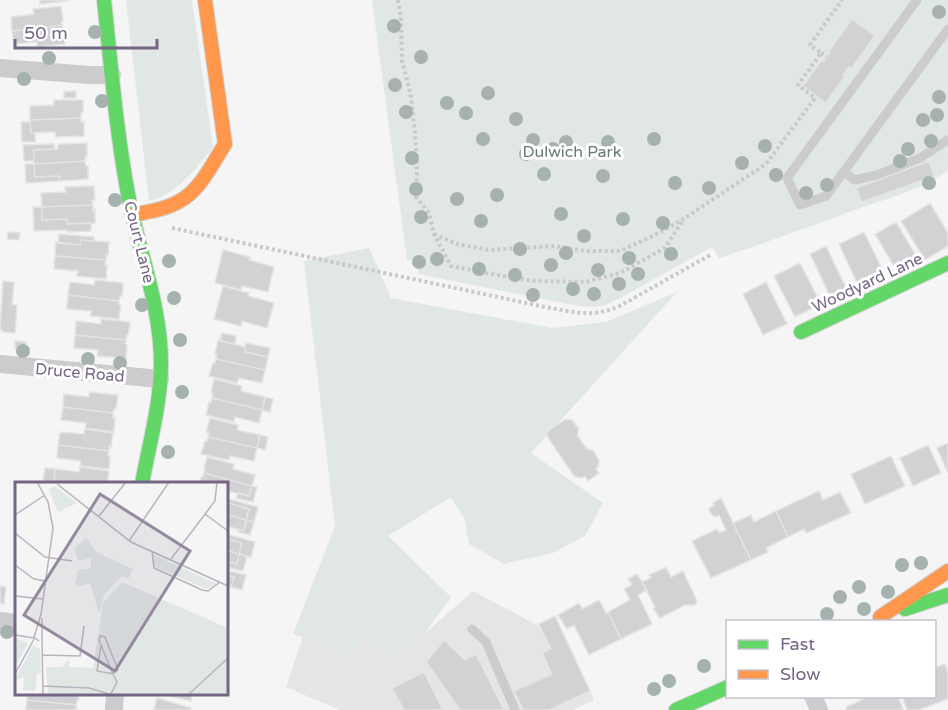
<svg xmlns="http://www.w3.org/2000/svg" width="948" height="710" font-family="'Varela Round',sans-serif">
  <rect width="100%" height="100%" fill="#f4f5f4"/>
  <path fill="#e5e5e6" d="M473 591 567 641 594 700 573 710H340L286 687 303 637 353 655 362 634 382 651 388 660 424 634Z"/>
  <path fill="#e1e7e5" d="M126 0H192L213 147C200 164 186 182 168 193 162 197 155 199 149 201Z
    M372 0H948V170C923 189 892 197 863 207 815 225 767 242 719 258L712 247 620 298 604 306 589 307 578 306 418 274 417 260H407Z
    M369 248 391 298 552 328 606 322 677 292 531 453 603 503 585 536 553 553 504 564 469 544 465 520 451 497 388 536 451 597 424 634 388 661 382 651 362 634 353 655 293 634 335 526 304 261Z"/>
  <path fill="#d2d2d4" stroke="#e4e4e4" stroke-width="1.5" d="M40 0H68V1L40 4Z
    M61 6 63 21 61 22 62 25 12 31 11 17 34 14 33 9Z
    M852 19 875 36 852 68 849 67 843 75 845 76 826 103 803 86 822 60 824 61 830 53 829 51Z
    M62 25V29H64L65 44 37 47V42L14 44 12 31Z
    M76 91V98H64V92Z
    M54 100H83V113H81V118L30 120V106L54 105Z
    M81 118V122H84V136L56 137 55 132 31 133 30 120Z
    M21 122H30L31 133H35V142H22Z
    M87 143V156L85 157V161L34 164V150L58 149V144Z
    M54 144V149L34 150V161H24L23 145Z
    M85 161 86 166H88V179L60 181 59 176 35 177 34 164Z
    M929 161 934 176 862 202 856 188Z
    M25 164H34L35 177 59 176 60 181 26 183Z
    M94 186 95 200H92L93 205 42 207 41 193 66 192 65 187Z
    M930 203 948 233V246L925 260 901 221Z
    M93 205V210L95 209V223L67 224V219L42 220V207Z
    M33 207H42V220L67 219V224L91 223V231L67 232V230L34 231Z
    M896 222 918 259 897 271 875 234Z
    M8 232 20 233 19 240 7 239Z
    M864 232 884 273 858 285 839 244Z
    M59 234 94 237V241L81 240 80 245 58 243Z
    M81 240 109 242 108 256 106 255V260L55 256 56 242 80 245Z
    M826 246 847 290 831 298 810 254Z
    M223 250 250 257 249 260 274 267 268 292 242 286 241 290 215 283Z
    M55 256 106 260 105 265H107L106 279 77 276 78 271 54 269Z
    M800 263 821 304 795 317 774 276Z
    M95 280 123 283 122 296H120L119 301 68 295 70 282 94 285Z
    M3 281 14 282 12 305H17L15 333 3 332V331L0 330Z
    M766 282 787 324 763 335 743 294Z
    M223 286 249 293 248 296 274 303 267 328 242 321 241 326 214 319Z
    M68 295 119 301V305H121L119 319 91 316V311L67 309Z
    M101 319 130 322 128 336 126 335V340L75 335 76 321 101 324Z
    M222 333 236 336 235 344 220 341Z
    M75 335 126 340 125 344 127 345 126 358 97 356 98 350 74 348Z
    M218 340 245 347V352L268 357 265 370 216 359 217 354H215Z
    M15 341 26 342 25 350 15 349Z
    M246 343 270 348 268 357 245 352Z
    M216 359 265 370 262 383 239 378 237 383 209 376 213 363H215Z
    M214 379 242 386 241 391 265 397 262 410 212 398 213 393H211Z
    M89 392 118 395 116 409H114L113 413 63 407 64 394 89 397Z
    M265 397 273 399 270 412 262 410Z
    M212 398 262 410 259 423 235 417 234 422 206 415 209 402H211Z
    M63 407 113 413V418H115L114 432 85 428 86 423 61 420Z
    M210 418 238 425 237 430 260 435 257 448 208 437 209 432H206Z
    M566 419 572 420 579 429 577 435 587 449 593 450 599 461 598 467 596 468 599 473 588 481 585 476 582 478 574 476 547 436 548 431Z
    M85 429 113 433 111 447 109 446V451L58 445 60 432 84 434Z
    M260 435 268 437 265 450 257 448Z
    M208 437 257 448 254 461 230 456 229 460 201 454 205 441H207Z
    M948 443V473L937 448Z
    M58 445 109 451 108 455 110 456 109 469 80 466 81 461 57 458Z
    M928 445 941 473 913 486 900 458Z
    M891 456 905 486 865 504 851 474Z
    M207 457 234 464 233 469 255 475 252 486 204 473 205 469H204Z
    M80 467 109 471 107 484 54 483 55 469 79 472Z
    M45 468 55 469 54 483 43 481Z
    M204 473 252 486 249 496 227 491 226 492V484H200L201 477H203Z
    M252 486 257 487 253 502 236 498 238 493 249 496Z
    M819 491 823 500 840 492 851 513 806 533 804 529 788 537 776 511Z
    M226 498 229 499 228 503 249 509 246 520 226 514Z
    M721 498 751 560 711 578 692 541 717 529 719 533 726 530 719 515 716 517 712 515 709 510 710 508 714 505 713 503Z
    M229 499 258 507 254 522 246 520 249 509 228 503Z
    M776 511 788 537 766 548 768 552 751 560 733 523 751 515 754 522Z
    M226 514 246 520 244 531 226 526Z
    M246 520 254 522 250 535 238 532V529L244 531Z
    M226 534 255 542 251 557 239 554 242 543 226 538Z
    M226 538 242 543 239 554 226 550Z
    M226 550 239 554 237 564 226 561Z
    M239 554 247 556 243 571 226 567V561L237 564Z
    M666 567 671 577 683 571 697 601 695 605H685L660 618 653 608 655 607 642 582 651 578 649 575Z
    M229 571 246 575 242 590 231 587 234 577 228 575Z
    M637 574 647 590 638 595 652 624 621 639 608 612 630 600 624 589 632 585 628 579Z
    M226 575 234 577 231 587 226 586Z
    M0 586 6 587 4 604 0 603Z
    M599 600 606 613 608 612 621 639 589 655 574 625 567 629 558 615 579 603 582 609Z
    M555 616 590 691 549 710H523L514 691 552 674 542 653 551 649 539 624Z
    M444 640 465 660 476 654 504 710H460L426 662Z
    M945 664 948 672V699L919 710H907L902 696H934V668Z
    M424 672 443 710H404L392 688Z
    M28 694H79L78 701H77L76 705 27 700Z
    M160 694H192L191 701Z
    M870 696H898L903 710H847L846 707Z
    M157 698 191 708 190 710H154Z
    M27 700 76 705V709H77V710H26Z"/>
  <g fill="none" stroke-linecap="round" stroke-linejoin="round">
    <g stroke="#d3d2d4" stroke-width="16">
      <path id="fast" d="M104 0C111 65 116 130 128 194 138 250 161 305 161 363 161 404 149 444 142 484
        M801 332 948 263
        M905 609 948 595
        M676 710 728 687"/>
    </g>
    <g stroke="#d3d2d4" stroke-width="16">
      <path id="slow" d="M132 215C147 212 164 210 178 202 200 191 212 164 225 144L205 0
        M880 617 948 571"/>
    </g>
    <path stroke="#cac9ca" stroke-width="4" stroke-dasharray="3 3" stroke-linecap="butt" d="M398 0 401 19 402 60 411 96 415 134 417 170 416 197 429 213 434 234 451 266 496 275 535 281 585 282 620 273 665 248 683 220
      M821 53 827 57
      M172 228 545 307C574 312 589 318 618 307L712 254
      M434 234 457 244 489 250 555 246 586 251H620L655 235 685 218 766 164 815 98 798 85 821 53 810 45 842 0"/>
    <path stroke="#cccbce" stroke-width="9" d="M917 0 787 178 800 205 826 196 948 29
      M844 172 855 180 877 175 920 158 948 140
      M472 629 486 642 515 710"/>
    <path stroke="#cccbce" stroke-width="18" d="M0 68 90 75H112
      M0 364 160 379
      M0 621 16 623
      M813 696 819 710
      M114 710 115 694"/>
    <use href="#fast" stroke="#63d668" stroke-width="14"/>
    <use href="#slow" stroke="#ff974d" stroke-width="14"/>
  </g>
  <g fill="#a5b2af">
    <circle cx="939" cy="12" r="7"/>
    <circle cx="394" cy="26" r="7"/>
    <circle cx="95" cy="32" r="7"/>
    <circle cx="421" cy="57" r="7"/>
    <circle cx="49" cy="58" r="7"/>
    <circle cx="24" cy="79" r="7"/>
    <circle cx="395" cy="85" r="7"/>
    <circle cx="488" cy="93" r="7"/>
    <circle cx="939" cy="97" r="7"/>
    <circle cx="102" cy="101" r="7"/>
    <circle cx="447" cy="103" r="7"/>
    <circle cx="406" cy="112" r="7"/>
    <circle cx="466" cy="113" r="7"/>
    <circle cx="937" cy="115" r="7"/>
    <circle cx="516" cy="119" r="7"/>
    <circle cx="923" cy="120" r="7"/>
    <circle cx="483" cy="139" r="7"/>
    <circle cx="654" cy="139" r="7"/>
    <circle cx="533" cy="140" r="7"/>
    <circle cx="931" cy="141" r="7"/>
    <circle cx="566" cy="142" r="7"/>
    <circle cx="608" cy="142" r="7"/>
    <circle cx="765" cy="146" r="7"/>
    <circle cx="553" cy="149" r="7"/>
    <circle cx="908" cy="149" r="7"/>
    <circle cx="526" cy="154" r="7"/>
    <circle cx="412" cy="158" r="7"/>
    <circle cx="900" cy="161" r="7"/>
    <circle cx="742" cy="163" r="7"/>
    <circle cx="544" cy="174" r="7"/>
    <circle cx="776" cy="175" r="7"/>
    <circle cx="603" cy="176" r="7"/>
    <circle cx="675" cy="183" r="7"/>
    <circle cx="929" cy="183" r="7"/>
    <circle cx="827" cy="185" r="7"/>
    <circle cx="709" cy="188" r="7"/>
    <circle cx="416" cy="189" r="7"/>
    <circle cx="806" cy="193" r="7"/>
    <circle cx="497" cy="195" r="7"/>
    <circle cx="457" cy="199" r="7"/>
    <circle cx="115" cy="200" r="7"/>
    <circle cx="561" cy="214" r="7"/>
    <circle cx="421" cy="217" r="7"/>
    <circle cx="623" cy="219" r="7"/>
    <circle cx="481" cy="221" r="7"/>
    <circle cx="663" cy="223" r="7"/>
    <circle cx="584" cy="236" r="7"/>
    <circle cx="520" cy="249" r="7"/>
    <circle cx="566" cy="253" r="7"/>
    <circle cx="671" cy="254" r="7"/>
    <circle cx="629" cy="258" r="7"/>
    <circle cx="437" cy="259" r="7"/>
    <circle cx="169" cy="261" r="7"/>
    <circle cx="419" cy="262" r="7"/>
    <circle cx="551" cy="265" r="7"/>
    <circle cx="479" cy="269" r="7"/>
    <circle cx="598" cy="270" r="7"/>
    <circle cx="638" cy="274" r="7"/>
    <circle cx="515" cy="275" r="7"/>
    <circle cx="619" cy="284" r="7"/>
    <circle cx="573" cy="289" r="7"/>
    <circle cx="594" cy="294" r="7"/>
    <circle cx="533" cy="295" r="7"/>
    <circle cx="174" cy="298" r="7"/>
    <circle cx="142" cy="305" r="7"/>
    <circle cx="180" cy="340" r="7"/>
    <circle cx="23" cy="351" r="7"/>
    <circle cx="88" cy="359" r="7"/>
    <circle cx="120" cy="363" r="7"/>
    <circle cx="182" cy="392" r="7"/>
    <circle cx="168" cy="452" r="7"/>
    <circle cx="921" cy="563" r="7"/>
    <circle cx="902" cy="565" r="7"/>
    <circle cx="859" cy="587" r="7"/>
    <circle cx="888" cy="592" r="7"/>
    <circle cx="840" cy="597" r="7"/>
    <circle cx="864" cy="609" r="7"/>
    <circle cx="827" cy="614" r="7"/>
    <circle cx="7" cy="632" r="7"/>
    <circle cx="704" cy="666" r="7"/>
    <circle cx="669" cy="681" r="7"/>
    <circle cx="654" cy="689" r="7"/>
  </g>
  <g text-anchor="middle" stroke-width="6" stroke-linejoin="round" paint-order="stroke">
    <g font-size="16" fill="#647b77" stroke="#fff">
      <text x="572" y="157">Dulwich Park</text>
    </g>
    <g font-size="16" fill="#746684" stroke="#fff">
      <text transform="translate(140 242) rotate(76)" y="6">Court Lane</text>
      <text transform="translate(867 282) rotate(-25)" y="6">Woodyard Lane</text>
      <text transform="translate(80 372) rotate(5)" y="6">Druce Road</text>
    </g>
  </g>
  <g transform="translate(15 482)">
    <rect width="213" height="213" fill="#f4f5f4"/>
    <path d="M39 4 62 21 43 30 34 8ZM71 56 81 70 118 87 114 96 106 95 89 113 84 132 75 101 63 105 60 101 63 88 76 86V76L63 79 61 72 60 66ZM137 72 202 102 191 107 139 84ZM107 100 213 146V213H33L31 185H47L54 177V185L78 186 88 121ZM0 156 13 161 0 185ZM18 163 25 167 26 191H22L20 209 8 208 9 195 0 198Z" fill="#e1e7e5"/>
    <path fill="none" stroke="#b9b3c0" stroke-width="1.5" d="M22 0 33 20 38 46 26 132 19 155 24 159M42 2 116 60 213 104M190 32 213 49M0 33 30 13M84 34 111 0M0 51 30 75 57 79M114 59 154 0M137 69 139 86 187 108 193 109 205 100M156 77 200 19 202 0M0 83 19 97 31 99M0 114 28 117M27 136V157M0 153 19 156M27 156 28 213M86 163 82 189 99 192M28 173 65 174 69 144M0 192 19 157M28 204 74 206 97 213M96 212 102 200 96 188 84 158 85 154 90 155 103 188 98 191M173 213 213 176"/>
    <path fill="#94899f" fill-opacity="0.15" stroke="#94899f" stroke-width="3" d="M85 12 175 69 100 189 9 133Z"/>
    <rect width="213" height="213" fill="none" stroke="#746684" stroke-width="3"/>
  </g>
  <rect x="726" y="620" width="210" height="78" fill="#ffffff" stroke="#c7c2ce" stroke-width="1.5"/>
  <rect x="738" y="640" width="30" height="9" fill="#63d668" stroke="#c7c2ce" stroke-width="1.5"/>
  <text x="780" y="650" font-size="18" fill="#746684">Fast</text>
  <rect x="738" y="670" width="30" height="9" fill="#ff974d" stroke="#c7c2ce" stroke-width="1.5"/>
  <text x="780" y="680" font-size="18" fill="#746684">Slow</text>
  <path d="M15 39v9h142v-9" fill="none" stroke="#746684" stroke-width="3"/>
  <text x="24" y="39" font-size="18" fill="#746684" stroke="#ffffff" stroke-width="4.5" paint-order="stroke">50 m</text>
</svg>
